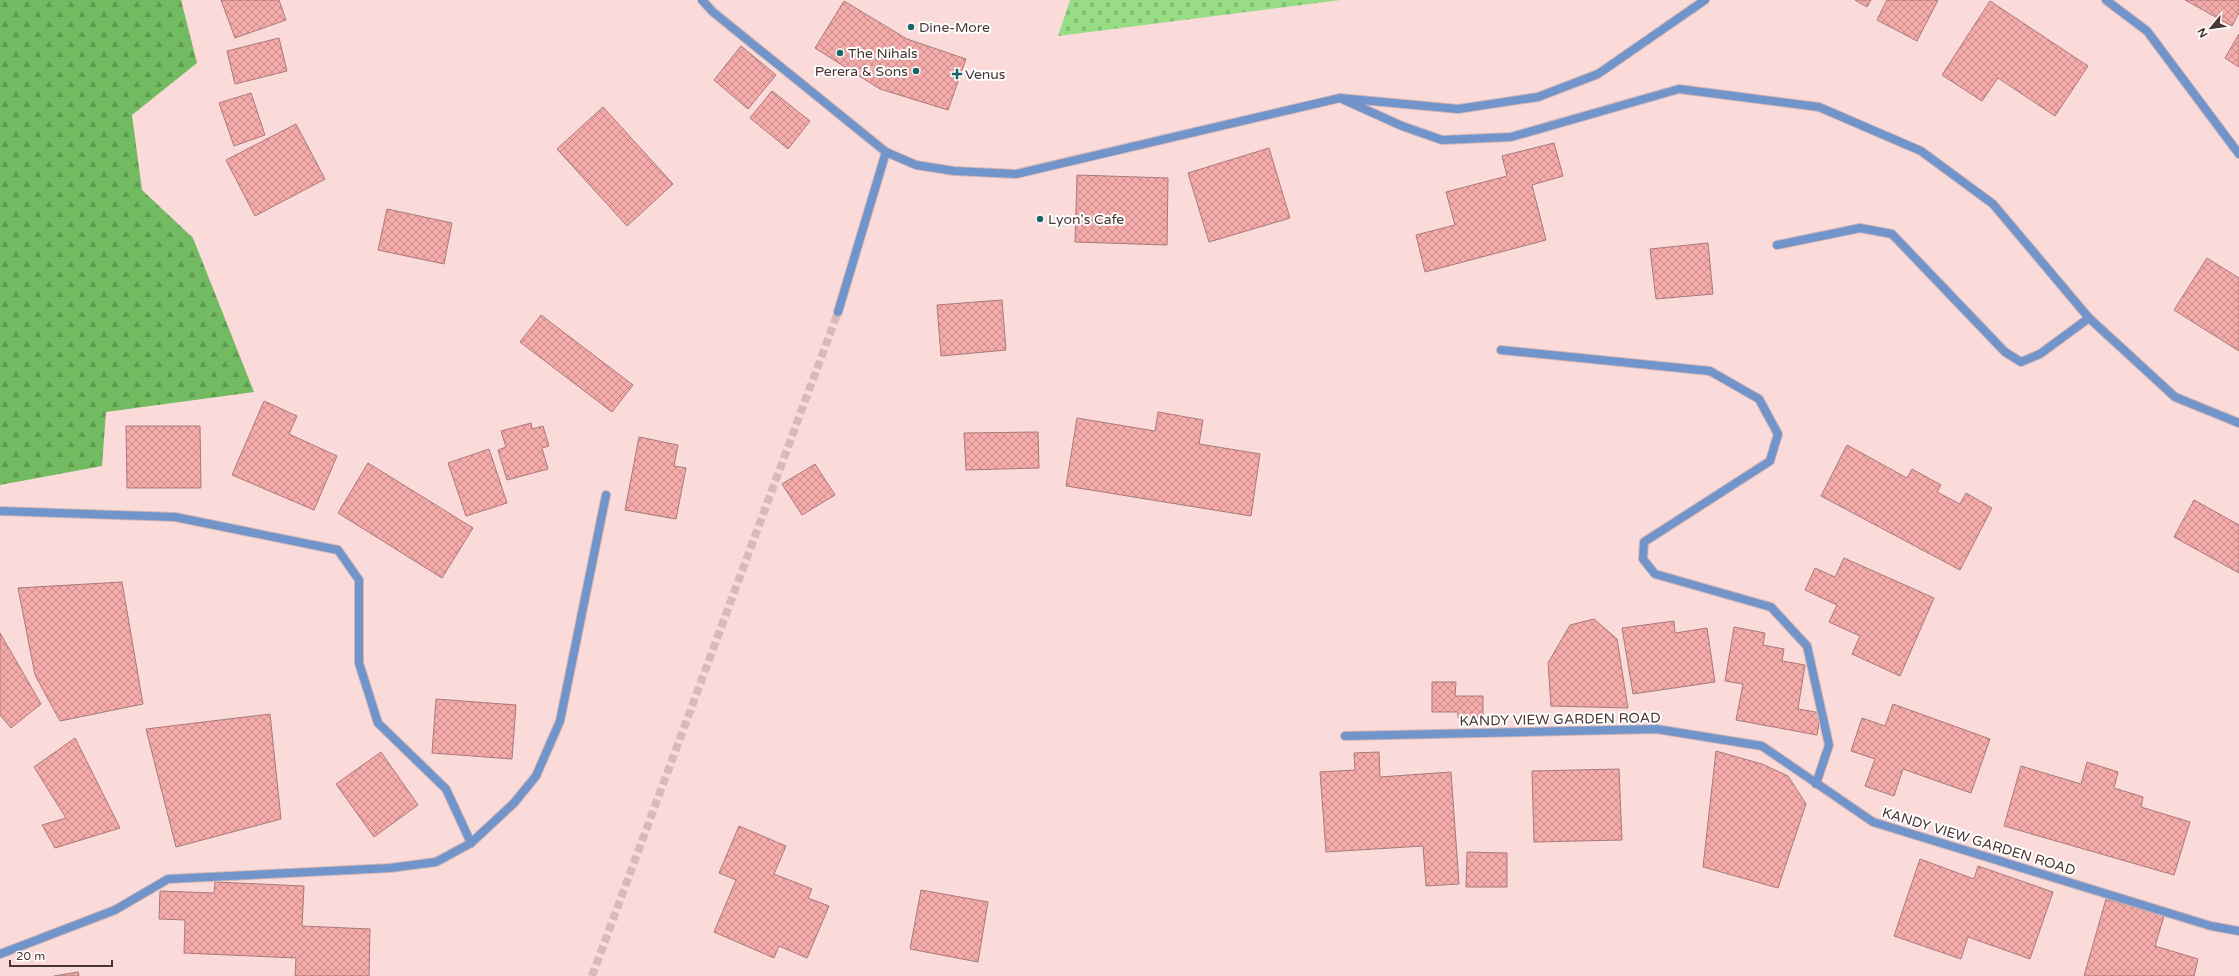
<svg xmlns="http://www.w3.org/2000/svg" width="2239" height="976" font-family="'Varela Round',sans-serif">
  <defs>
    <pattern id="forest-firs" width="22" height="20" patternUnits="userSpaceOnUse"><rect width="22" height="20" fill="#72bb60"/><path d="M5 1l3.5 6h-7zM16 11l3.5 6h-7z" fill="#609950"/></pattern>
    <pattern id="cemetery-stones" width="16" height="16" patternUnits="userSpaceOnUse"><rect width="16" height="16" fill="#96dd85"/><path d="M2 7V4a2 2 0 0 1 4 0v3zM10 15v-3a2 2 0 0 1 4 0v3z" fill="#83be73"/></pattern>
    <pattern id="building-cross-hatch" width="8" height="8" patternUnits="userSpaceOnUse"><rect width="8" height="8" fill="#f4abaa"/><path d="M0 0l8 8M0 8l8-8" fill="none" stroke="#c88c8b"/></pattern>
  </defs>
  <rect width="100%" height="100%" fill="#fadbda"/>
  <path fill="url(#forest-firs)" d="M0 0H181L197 63 132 115 142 190 193 238 254 392 106 412 102 466 0 485Z"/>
  <path fill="url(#cemetery-stones)" d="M1070 0H1341L1058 36Z"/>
  <path fill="url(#building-cross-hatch)" stroke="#a97a7a" d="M221 0H279L286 20 235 38Z
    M1855 0H1871L1867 7Z
    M1887 0H1938L1917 41 1877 20Z
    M2185 0H2239V13L2232 26Z
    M844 1 907 39 966 59 948 110 880 89 815 48Z
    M1990 1 2088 66 2055 116 1998 78 1982 101 1942 75Z
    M2239 34V67L2225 58Z
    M279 38 287 71 235 84 227 51Z
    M741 46 776 75 748 109 714 80Z
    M772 91 810 121 788 149 750 118Z
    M251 93 265 135 234 146 219 103Z
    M603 107 673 184 627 226 557 149Z
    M296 124 325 179 255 216 226 160Z
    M1554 143 1563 176 1532 185 1546 240 1425 272 1416 235 1455 225 1446 192 1507 176 1502 156Z
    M1269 148 1290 218 1209 242 1188 173Z
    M1077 175 1168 178 1167 245 1075 242Z
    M387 209 452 223 444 264 378 250Z
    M1708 243 1713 294 1656 299 1650 249Z
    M2207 258 2239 278V351L2174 310Z
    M1002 300 1006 350 941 356 937 305Z
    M541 315 633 385 612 412 520 342Z
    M264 401 297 416 289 434 337 456 314 510 232 475Z
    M1158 412 1203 420 1199 444 1260 454 1251 516 1066 486 1077 418 1155 431Z
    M531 423 532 429 543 426 549 446 542 448 548 469 507 480 498 450 506 447 501 431Z
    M126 426H200L201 488H127Z
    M1038 432 1039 468 966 470 964 433Z
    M639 437 678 445 674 466 686 468 676 519 625 510Z
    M1847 445 1907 478 1912 469 1941 485 1937 492 1960 504 1966 493 1992 508 1960 570 1821 496Z
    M489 449 507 503 466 516 448 463Z
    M368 463 473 528 442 578 338 513Z
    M815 464 835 495 802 515 782 484Z
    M2194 500 2239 525V573L2174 537Z
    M1844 558 1934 598 1900 676 1852 654 1860 636 1829 622 1837 605 1805 590 1815 568 1835 577Z
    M122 582 143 704 60 721 35 675 18 588Z
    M1594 619 1617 639 1628 708 1551 706 1548 663 1570 625Z
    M1674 621 1675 633 1707 628 1715 682 1633 694 1622 628Z
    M1734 627 1765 633 1763 645 1784 649 1782 661 1805 665 1798 709 1821 713 1817 735 1736 720 1743 684 1725 681Z
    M0 633 41 704 11 728 0 715Z
    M1432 682H1456L1455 696H1483V718H1458V712H1432Z
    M436 699 516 705 512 759 432 753Z
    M1893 704 1990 739 1971 793 1903 769 1894 796 1865 786 1875 759 1851 751 1862 718 1885 726Z
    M270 714 281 819 176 847 146 729Z
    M75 738 120 828 55 848 42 825 66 818 34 767Z
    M1716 751 1762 764 1788 776 1806 804 1778 888 1703 867Z
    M381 752 418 805 374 837 336 784Z
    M1379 752 1380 777 1451 772 1459 884 1426 886 1423 846 1326 852 1320 772 1355 770 1354 753Z
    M2087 762 2118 772 2114 788 2143 797 2141 807 2190 822 2174 875 2004 826 2021 766 2081 784Z
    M1619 769 1622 840 1534 842 1532 771Z
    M739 826 786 846 774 874 812 889 808 898 829 906 807 958 779 946 774 958 714 932 736 880 719 873Z
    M1467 852 1507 853V887H1466Z
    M1920 859 1974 879 1978 866 2053 892 2030 959 1968 937 1961 959 1894 936Z
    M215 882 304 886 302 926 370 929 369 976H295L296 958 184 953 185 920 159 919 160 891 214 893Z
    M921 890 988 902 978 962 910 949Z
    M2106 899 2164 916 2155 946 2198 959 2194 976H2084Z
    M78 972 79 976H54Z"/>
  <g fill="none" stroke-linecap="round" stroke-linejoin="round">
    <path stroke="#d7bab9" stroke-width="8" stroke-dasharray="8 4" stroke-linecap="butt" d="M592 976 838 312"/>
    <g stroke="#d3b6b6" stroke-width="10">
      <path id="service" d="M471 843 514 803 536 776 560 721 606 495"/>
    </g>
    <g stroke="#d3b6b6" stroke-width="10">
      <path id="minor" d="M2106 0 2147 31 2239 154
        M1777 245 1860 228 1892 234 2005 352 2021 362 2040 354 2089 318
        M1501 350 1710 371 1759 399 1778 434 1770 461 1644 542 1643 559 1655 574 1771 607 1807 646 1829 745 1816 784
        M0 511 175 517 338 550 359 580V663L378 723 446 789 471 843 436 862 390 868 168 879 115 910 0 954
        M1345 736 1656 729 1762 746 1873 822 2211 926 2239 931"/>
    </g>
    <g stroke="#d3b6b6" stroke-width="10">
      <path id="tertiary" d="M702 0 713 12 886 152 838 312
        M1340 98 1402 126 1442 140 1511 137 1679 89 1819 107 1921 151 1993 204 2089 318 2175 397 2239 423
        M886 152 916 165 954 171 1016 174 1340 98 1458 109 1538 97 1598 74 1705 0"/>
    </g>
    <use href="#service" stroke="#7194cb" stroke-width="8"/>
    <use href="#minor" stroke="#7194cb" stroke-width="8"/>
    <use href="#tertiary" stroke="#7194cb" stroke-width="8"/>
  </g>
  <g fill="#166569" stroke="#fff" stroke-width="1.5">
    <circle cx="911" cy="27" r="4"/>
    <circle cx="840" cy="53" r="4"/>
    <circle cx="916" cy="71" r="4"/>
    <path d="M955 68h4v4h4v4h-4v4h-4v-4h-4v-4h4z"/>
    <circle cx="1040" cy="219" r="4"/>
  </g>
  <g text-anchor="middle" stroke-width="4" stroke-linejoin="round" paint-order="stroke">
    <g font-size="14" fill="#4a3535" stroke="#fff" text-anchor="start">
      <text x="919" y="32">Dine-More</text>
      <text x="848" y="58">The Nihals</text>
      <text x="908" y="76" text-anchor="end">Perera &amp; Sons</text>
      <text x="965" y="79">Venus</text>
      <text x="1048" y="224">Lyon's Cafe</text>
    </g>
    <g font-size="14" fill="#4a3535" stroke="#fff">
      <text transform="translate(1560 719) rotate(-1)" y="5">KANDY VIEW GARDEN ROAD</text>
      <text transform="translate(1979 841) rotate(17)" y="5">KANDY VIEW GARDEN ROAD</text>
    </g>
  </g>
  <g transform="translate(2211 28) rotate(241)" stroke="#ffffff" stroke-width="3" paint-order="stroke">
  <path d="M0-3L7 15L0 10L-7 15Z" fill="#4a3535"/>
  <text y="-6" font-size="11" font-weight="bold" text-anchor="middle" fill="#4a3535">N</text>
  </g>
  <path d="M10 960v6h102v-6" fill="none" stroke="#4a3535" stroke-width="2"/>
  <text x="16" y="960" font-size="12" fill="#4a3535" stroke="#ffffff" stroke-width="3" paint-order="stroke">20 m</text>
</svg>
